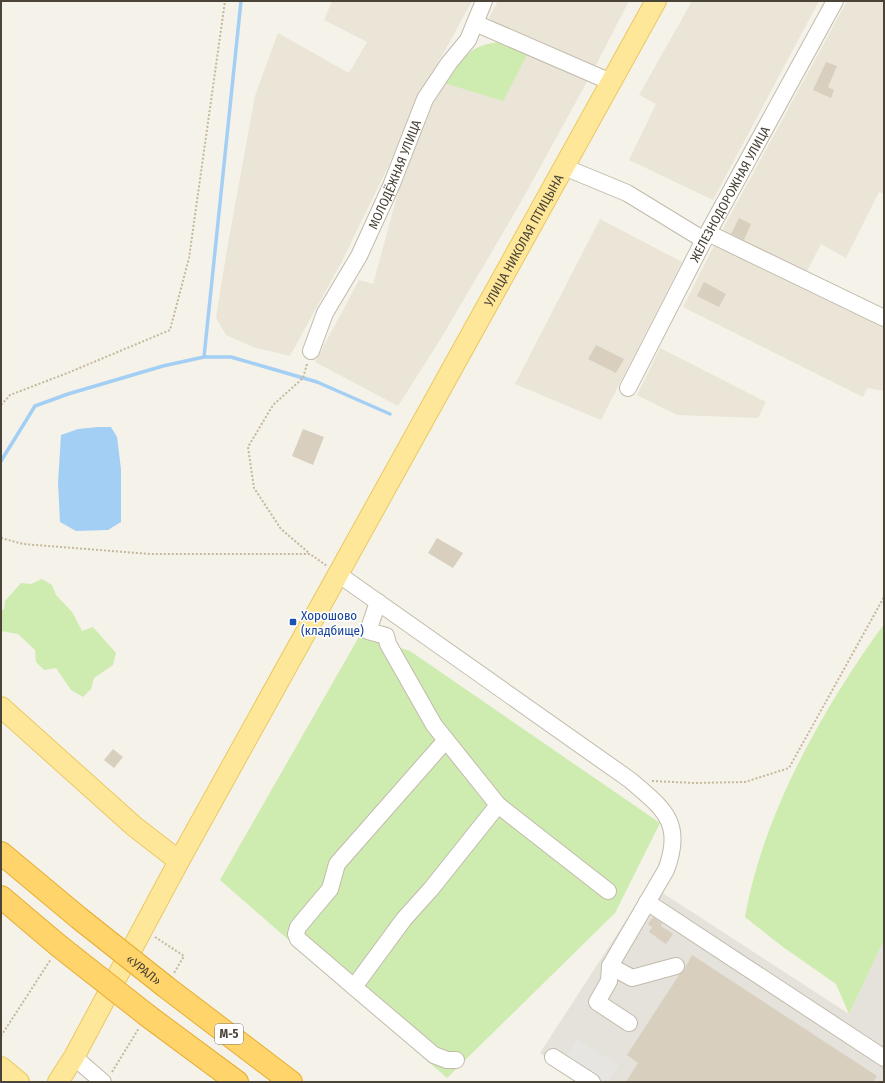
<svg xmlns="http://www.w3.org/2000/svg" width="885" height="1083" font-family="'Fira Sans Condensed',sans-serif">
  <rect width="100%" height="100%" fill="#f5f2e9"/>
  <path fill="#eae5d7" d="M332 1H472L421 94 387 169 341 263 290 356 253 347 226 335 216 318 227 249 255 96 278 33 349 73 367 42 324 20Z
    M498 1H629L596 65 587 66 497 27 489 17Z
    M692 1H819L713 200 629 160 656 104 639 95Z
    M847 1H884V194L879 192 846 258 821 244 805 275 720 234Z
    M529 51 589 78 521 202 440 340 398 406 315 362 359 280 373 284 409 153 434 94 444 83 458 86Z
    M600 219 682 262 601 420 515 384Z
    M716 242 884 324V391L867 388 863 397 683 307Z
    M660 348 766 402 758 418 677 415 637 395Z"/>
  <path fill="#e5e1db" d="M647 888H655L849 1014 884 940V1082H584L540 1053Z"/>
  <path fill="#ceebb0" d="M498 42 529 51 503 101 444 83C466 61 463 47 498 42Z
    M42 579 52 585 56 595 72 612 82 631 93 627 116 653 113 665 94 678 91 689 83 697 71 690 56 668 44 670 36 662 35 650 18 634 1 631V609L4 610 5 601 21 583 31 584Z
    M884 624V940L849 1014 836 984 783 947 745 917C763 814 823 708 884 624Z
    M360 635 410 651 660 823 615 913 447 1078 220 880Z"/>
  <path fill="#e7e5e1" d="M577 1039 619 1065 608 1082H596L563 1061Z"/>
  <path fill="#a3cff4" d="M98 427H111L117 437 121 469V522L108 530 76 531 60 522 58 483 61 435 78 429Z"/>
  <g fill="none" stroke-linecap="round" stroke-linejoin="round">
    <path stroke="#a3cff4" stroke-width="3.5" d="M204 357 241 1
      M1 461 35 406 68 394 163 366 204 357H231L317 382 390 414"/>
  </g>
  <path fill="#d8cfbe" d="M826 62 837 66 828 87 834 90 831 98 813 90Z
    M739 218 751 224 744 240 731 234Z
    M704 282 726 294 719 307 697 296Z
    M596 345 624 359 616 373 588 359Z
    M303 429 324 437 313 465 292 456Z
    M437 538 463 553 453 568 428 553Z
    M113 749 123 757 114 768 104 760Z
    M653 917 662 923 661 926 673 934 666 944 649 932 652 927 648 924Z
    M692 955 877 1076 873 1082H626L638 1063 627 1055 679 975 683 972Z"/>
  <g fill="none" stroke-linecap="round" stroke-linejoin="round">
    <g stroke="#c2bbab" stroke-width="18">
      <g id="minor">
        <path d="M475 23 611 82"/>
        <path d="M564 167 627 193 704 240"/>
        <path d="M708 233 884 318"/>
        <path id="s1" d="M311 351 325 313 359 256 391 186 425 99 449 63 468 40 484 1"/>
        <path id="s2" d="M628 388 704 240 835 1"/>
        <path d="M338 574 630 780C664 809 684 823 666 870L610 966 632 978 676 966"/>
        <path d="M378 602 368 631 386 636 388 644 434 725 498 805 608 891"/>
        <path d="M446 740 337 864 330 889 298 927 296 934 298 939 354 987 404 919 431 889 498 805"/>
        <path d="M647 902 884 1058"/>
        <path d="M610 966 609 981 597 1002 629 1023"/>
        <path d="M354 987 434 1055 447 1060H456"/>
        <path d="M74 1057 103 1082"/>
        <path d="M553 1057 592 1082"/>
      </g>
    </g>
    <g stroke="#eac962" stroke-width="22">
      <g id="major">
        <path d="M1 707 135 827 179 861"/>
        <path d="M1 1067 19 1082"/>
        <path id="s3" d="M58 1082 74 1057 179 861 656 1"/>
      </g>
    </g>
    <g stroke="#e6ad33" stroke-width="24">
      <path id="highway" d="M1 853 79 918
        M1 897 59 946
        M166 987 291 1082
        M148 1016 237 1082"/>
    </g>
    <path stroke="#c4b89b" stroke-width="2" stroke-dasharray="2 2" stroke-linecap="butt" d="M307 364 303 378 273 405 248 447 254 488 281 529 309 553
      M1 405 10 395 70 372 170 330 189 258 225 1
      M1 538 23 544 150 554H310L327 566
      M652 781 694 783 745 782 789 768 884 597
      M155 937 184 956 174 973
      M1 1036 51 959
      M112 1072 139 1028"/>
    <use href="#minor" stroke="#fff" stroke-width="16"/>
    <use href="#major" stroke="#ffe799" stroke-width="20"/>
    <use href="#highway" stroke="#ffd56b" stroke-width="22"/>
    <g stroke="#e6ad33" stroke-width="24" stroke-linecap="butt">
      <g id="highway-bridge">
        <path id="s4" d="M79 918 166 987"/>
        <path d="M59 946 148 1016"/>
      </g>
    </g>
    <use href="#highway-bridge" stroke="#ffd56b" stroke-width="22"/>
  </g>
  <rect fill="#1a4fb4" stroke="#fff" stroke-width="1.5" x="289" y="618" width="8" height="8" rx="2"/>
  <g text-anchor="middle" stroke-width="3" stroke-linejoin="round" paint-order="stroke">
    <rect fill="#fff" stroke="#807b73" stroke-width="1" x="215" y="1024" width="28" height="20" rx="3"/>
    <g font-size="12" font-weight="bold" fill="#4a4337">
      <text x="229" y="1038">М-5</text>
    </g>
    <g font-size="13" fill="#4a4337" stroke="#fff">
      <text dy="5" stroke="none"><textPath href="#s1" startOffset="196">МОЛОДЁЖНАЯ УЛИЦА</textPath></text>
      <text dy="5" stroke="none"><textPath href="#s2" startOffset="219">ЖЕЛЕЗНОДОРОЖНАЯ УЛИЦА</textPath></text>
      <text dy="5" stroke="none"><textPath href="#s3" startOffset="962">УЛИЦА НИКОЛАЯ ПТИЦЫНА</textPath></text>
      <text dy="5" stroke="none"><textPath href="#s4" startOffset="83">«УРАЛ»</textPath></text>
    </g>
    <g font-size="13" fill="#164399" stroke="#fff" text-anchor="start">
      <text x="301" y="620">Хорошово<tspan x="301" dy="15">(кладбище)</tspan></text>
    </g>
  </g>
  <rect width="885" height="1083" fill="none" stroke="#4a4337" stroke-width="4"/>
</svg>
